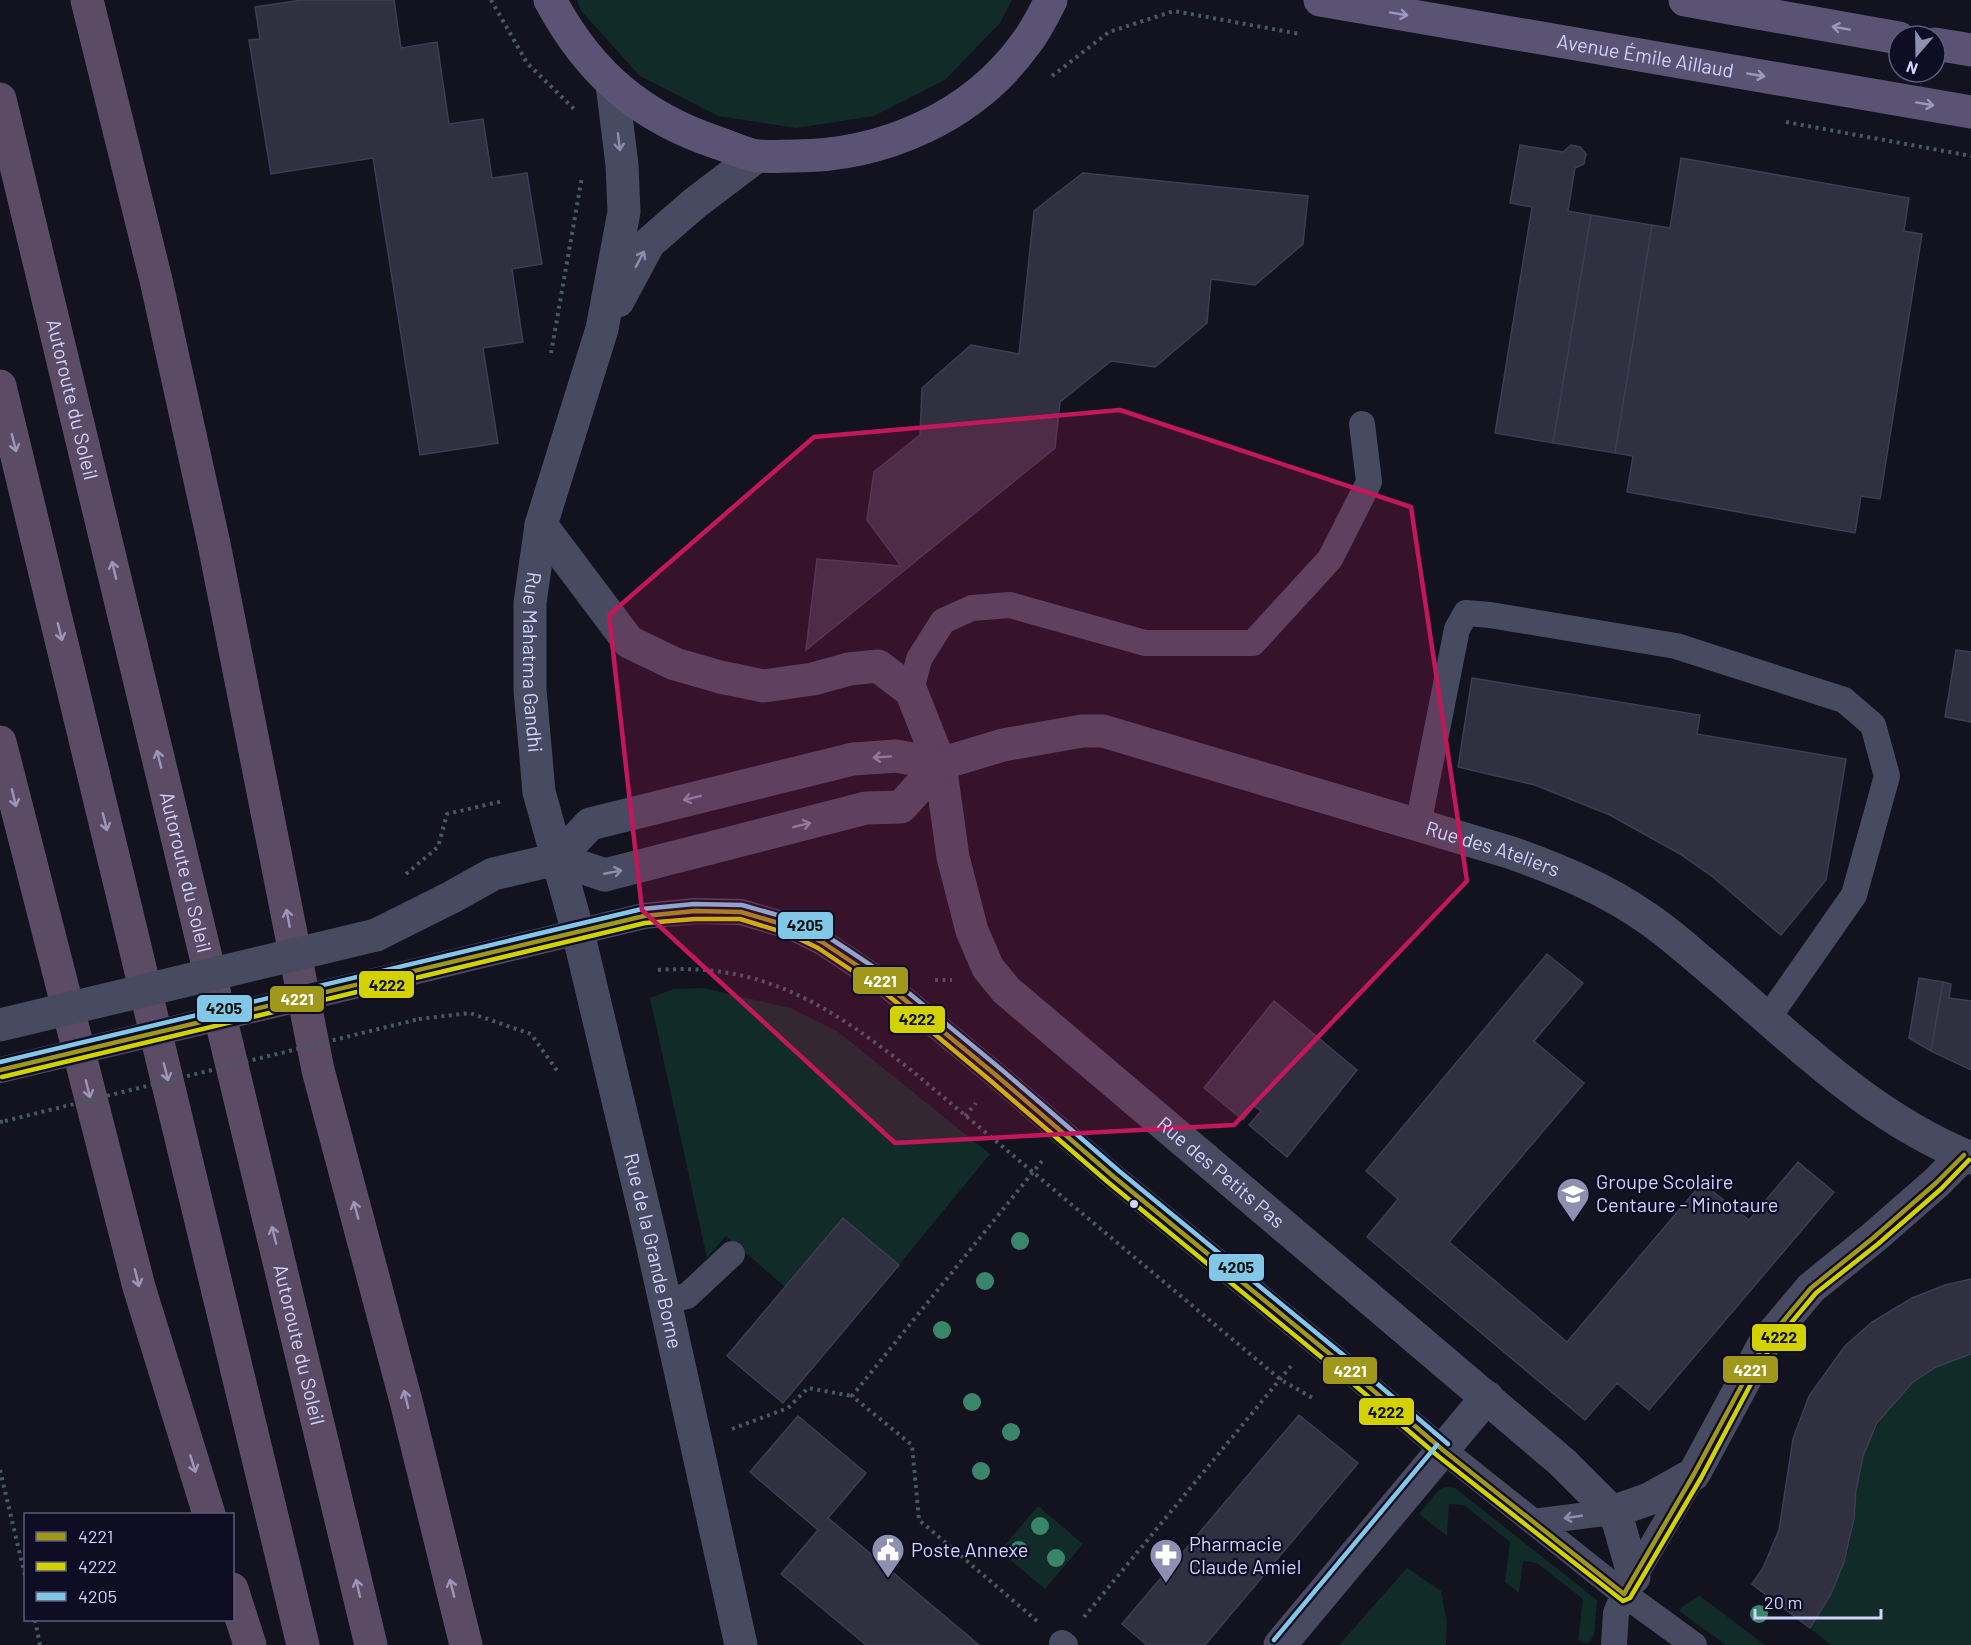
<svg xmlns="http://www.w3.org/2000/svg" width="1971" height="1645" font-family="Barlow,sans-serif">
  <rect width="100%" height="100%" fill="#13121f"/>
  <path fill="#102b28" d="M577 0H1012L1000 23 945 80 874 116 796 128 718 116 640 76 581 11Z
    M703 988 790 1008 837 1031 990 1154 899 1265 843 1218 785 1287 726 1236 707 1258 650 998 673 989Z
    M1971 1354V1645H1831L1810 1628C1828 1602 1843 1574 1850 1542 1855 1519 1855 1496 1859 1474 1867 1432 1898 1385 1937 1366 1948 1361 1960 1358 1971 1354Z
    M1446 1487 1455 1488 1597 1600 1594 1635 1589 1643H1585L1578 1640 1583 1599 1537 1563 1523 1561 1519 1593 1505 1582 1510 1542 1464 1505 1449 1504 1447 1536 1419 1514 1438 1491Z
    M1038 1506 1083 1544 1045 1589 1000 1551Z
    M1407 1568 1441 1591 1447 1622 1446 1645H1339Z
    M1699 1596H1700L1765 1645H1726L1679 1611 1682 1607Z"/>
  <path fill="#313041" stroke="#3d3d53" stroke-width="1.5" d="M302 0H394L401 48 437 42 449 124 483 119 492 178 527 173 542 264 512 269 523 342 483 348 498 443 420 455 373 158 271 174 249 40 260 39 255 7Z
    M1520 145 1563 152 1571 145 1580 147 1586 154 1584 164 1575 168 1568 211 1591 215 1553 443 1495 433 1532 207 1510 203Z
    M1681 158 1909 198 1904 231 1922 234 1880 499 1861 496 1855 533 1627 492 1633 456 1615 453 1652 225 1670 228Z
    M1083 173 1308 196 1303 244 1255 285 1211 279 1207 323 1155 367 1111 361 1060 402 1055 448 806 650 817 559 901 566 867 520 874 472 920 435 922 388 971 345 1019 354 1034 211Z
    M1591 215 1652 225 1615 453 1553 443Z
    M1956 650 1971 652V722L1945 717Z
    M1472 678 1700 715 1697 734 1846 759 1826 880 1781 935 1713 877 1680 854 1610 815 1535 785 1458 767Z
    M1547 954 1583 983 1534 1041 1584 1083 1449 1242 1567 1342 1702 1183 1749 1220 1798 1162 1834 1192 1649 1410 1617 1383 1585 1420 1367 1237 1398 1199 1366 1171Z
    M1919 978 1943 982 1931 1051 1909 1038Z
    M1943 982 1951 984 1949 998 1971 1001V1070L1931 1051Z
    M1274 1001 1357 1070 1287 1157 1249 1125 1261 1111 1254 1106 1243 1120 1204 1088Z
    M843 1218 899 1265 783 1403 727 1356Z
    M1971 1279V1354L1936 1367 1912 1383 1877 1423 1863 1456 1856 1490 1854 1519 1844 1562 1831 1594 1810 1628 1752 1584 1763 1568 1779 1530 1793 1439 1809 1396 1845 1346 1872 1322 1912 1298 1945 1285Z
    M1299 1415 1358 1463 1205 1645H1147L1122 1624Z
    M798 1416 866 1473 828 1518 979 1645H866L781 1574 818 1530 750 1472Z"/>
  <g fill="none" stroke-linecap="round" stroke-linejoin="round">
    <path stroke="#475963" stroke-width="4" stroke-dasharray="3 4.5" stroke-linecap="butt" d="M491 0 527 63 575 110
      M1052 76 1109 32 1174 11 1300 34
      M1786 122 1971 156
      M551 353 582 177
      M406 874 438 847 447 814 503 801
      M658 970C764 962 831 1007 911 1070L1281 1380 1313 1398
      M935 980H952
      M419 1019 470 1013 531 1034 558 1072
      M965 1116 976 1103
      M0 1122 5 1121
      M732 1429 788 1408 808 1388 852 1396
      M0 1470 26 1580
      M1084 1617 1291 1366
      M35 1620 40 1645
      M1037 1621 919 1520 912 1445 852 1396 1042 1161"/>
    <path stroke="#474a60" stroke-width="26" d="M911 691 919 659 943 621 972 608 1010 605 1145 643H1253L1330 559 1369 482 1362 424
      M1418 825 1457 629 1466 613 1490 615 1676 646 1844 700 1873 725 1887 776 1854 895 1768 1018
      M396 976 644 916 695 911 741 912 792 927 822 942 888 986 997 1076 1114 1177 1342 1364 1443 1450 1624 1594 1694 1645
      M664 1301 687 1296 732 1254
      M1533 1522 1612 1512
      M1062 1643 1065 1645
      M1614 1645 1616 1613 1624 1594 1694 1474"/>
    <g stroke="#474a60" stroke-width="33">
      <path id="s1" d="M612 84 622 165 624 212 602 329 541 525 530 603V690L539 792 578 932 652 1243 741 1645"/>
      <path d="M618 301 649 243 695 203 757 156"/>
      <path id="s2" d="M541 525 629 642 675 664 720 677 764 686 813 679 849 669 878 666 911 691 940 764 953 857 972 931 988 968 1006 990 1562 1462 1612 1512 1618 1521 1634 1577"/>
      <path id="s3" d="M557 859 590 824 853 759 896 756 940 764 1003 745 1082 731H1103L1512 853C1559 870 1606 889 1647 918 1671 934 1692 954 1714 972 1795 1041 1871 1118 1971 1158"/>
      <path d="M376 935 452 897 493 874 557 859 605 875 866 808 901 807 940 764"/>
      <path d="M1612 1512 1649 1499 1694 1474 1764 1344 1811 1288 1873 1238 1936 1183 1964 1155"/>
      <path d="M1280 1645 1487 1397"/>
    </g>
    <g stroke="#5a5373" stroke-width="33">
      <path d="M550 0C589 73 640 117 718 143 731 147 744 154 757 156 769 157 782 156 794 156 883 156 973 117 1026 43 1036 30 1044 14 1051 0"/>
      <path id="s4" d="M1320 0 1971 112"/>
      <path d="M1685 0 1899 38"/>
      <path d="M1935 44 1971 50"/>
    </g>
    <g stroke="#5c4b65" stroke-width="33">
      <path d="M87 0 156 280 214 544 318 1070 406 1401 466 1645"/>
      <path id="s5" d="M0 99 371 1645"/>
      <path d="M0 386 303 1645"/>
      <path d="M0 742 139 1287 209 1514"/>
      <path d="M232 1589 250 1645"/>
    </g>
    <path stroke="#475963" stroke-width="4" stroke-dasharray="3 4.5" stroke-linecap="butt" d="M5 1121 419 1019"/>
    <path stroke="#474a60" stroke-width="26" d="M0 1070 396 976"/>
    <path stroke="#474a60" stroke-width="33" d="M0 1025 376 935"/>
    <g stroke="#0e0d24" stroke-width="9">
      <path id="bus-1" d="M0 1070 644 916 695 911 741 912 792 927 822 942 888 986 997 1076 1114 1177 1342 1364 1443 1450 1624 1594 1694 1474 1764 1344 1811 1288 1873 1238 1936 1183 1964 1155"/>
    </g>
    <g stroke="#0e0d24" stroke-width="9">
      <path id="bus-2" d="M2 1077 645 923 695 919H740L789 934 818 948 884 992 992 1082 1109 1183 1337 1370 1438 1456 1623 1601 1630 1598 1701 1478 1770 1348 1816 1293 1878 1244 1941 1189 1969 1160"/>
    </g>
    <g stroke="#0e0d24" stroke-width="9">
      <path id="bus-3" d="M0 1062 642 909 694 904 742 905 795 920 825 935 848 950 893 980 1002 1070 1119 1171 1347 1358 1448 1444
        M1274 1640 1437 1445"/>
    </g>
    <use href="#bus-1" stroke="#a0981a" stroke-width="4.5"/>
    <use href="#bus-2" stroke="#d2d200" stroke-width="4.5"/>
    <use href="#bus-3" stroke="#82c8e6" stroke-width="4.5"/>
  </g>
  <g fill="#39866b">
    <circle cx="1020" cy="1241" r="9"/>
    <circle cx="985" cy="1281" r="9"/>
    <circle cx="942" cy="1330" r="9"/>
    <circle cx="972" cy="1402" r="9"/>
    <circle cx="1011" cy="1432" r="9"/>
    <circle cx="981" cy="1471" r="9"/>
    <circle cx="1040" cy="1526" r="9"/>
    <circle cx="1019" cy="1550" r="9"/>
    <circle cx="1056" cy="1558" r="9"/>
    <circle cx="1759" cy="1614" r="9"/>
  </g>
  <defs><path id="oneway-shaft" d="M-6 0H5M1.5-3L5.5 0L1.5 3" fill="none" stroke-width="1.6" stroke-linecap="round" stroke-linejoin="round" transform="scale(1.5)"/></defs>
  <g stroke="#9b99c0">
    <use href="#oneway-shaft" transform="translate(1399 14) rotate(10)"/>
    <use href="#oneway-shaft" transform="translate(1841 28) rotate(-170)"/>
    <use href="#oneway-shaft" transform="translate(1756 75) rotate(10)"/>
    <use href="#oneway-shaft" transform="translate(1925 104) rotate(10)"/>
  </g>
  <g stroke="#8c8eb0">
    <use href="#oneway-shaft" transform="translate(619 142) rotate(83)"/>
    <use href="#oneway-shaft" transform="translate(640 259) rotate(-62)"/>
    <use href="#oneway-shaft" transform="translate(882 757) rotate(176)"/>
    <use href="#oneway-shaft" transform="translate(692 798) rotate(166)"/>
    <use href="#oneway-shaft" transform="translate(802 825) rotate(-14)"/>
    <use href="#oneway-shaft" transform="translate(613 872) rotate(-11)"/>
    <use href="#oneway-shaft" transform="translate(1573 1517) rotate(172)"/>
  </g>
  <g stroke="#9c96ba">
    <use href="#oneway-shaft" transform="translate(14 443) rotate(76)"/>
    <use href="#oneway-shaft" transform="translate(114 570) rotate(-104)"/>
    <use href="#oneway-shaft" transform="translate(60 632) rotate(76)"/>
    <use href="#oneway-shaft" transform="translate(159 759) rotate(-104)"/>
    <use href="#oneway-shaft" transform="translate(14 798) rotate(76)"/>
    <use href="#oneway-shaft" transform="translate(105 822) rotate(76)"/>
    <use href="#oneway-shaft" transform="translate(288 918) rotate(-101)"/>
    <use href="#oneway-shaft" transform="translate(166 1072) rotate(76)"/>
    <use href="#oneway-shaft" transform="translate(88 1089) rotate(76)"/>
    <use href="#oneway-shaft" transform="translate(356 1210) rotate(-105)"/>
    <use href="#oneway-shaft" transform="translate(274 1235) rotate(-104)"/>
    <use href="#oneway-shaft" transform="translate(137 1278) rotate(76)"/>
    <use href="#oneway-shaft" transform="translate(406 1399) rotate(-104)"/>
    <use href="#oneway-shaft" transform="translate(193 1464) rotate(73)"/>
    <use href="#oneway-shaft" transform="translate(358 1588) rotate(-103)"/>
    <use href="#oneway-shaft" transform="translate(452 1588) rotate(-104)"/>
  </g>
  <path fill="#c2185b" fill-opacity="0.2" stroke="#c2185b" stroke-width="4.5" stroke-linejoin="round" d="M1120 410 1411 507 1467 881 1234 1125 895 1143 642 910 609 615 814 437Z"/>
  <defs>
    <g id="school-pin" transform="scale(1.725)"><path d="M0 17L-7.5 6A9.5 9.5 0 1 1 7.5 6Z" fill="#8e8fb1" stroke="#0e0d24"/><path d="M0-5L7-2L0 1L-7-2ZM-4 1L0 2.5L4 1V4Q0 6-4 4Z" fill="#fff"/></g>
    <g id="civic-pin" transform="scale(1.725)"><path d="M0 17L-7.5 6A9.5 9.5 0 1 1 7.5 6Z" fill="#8e8fb1" stroke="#0e0d24"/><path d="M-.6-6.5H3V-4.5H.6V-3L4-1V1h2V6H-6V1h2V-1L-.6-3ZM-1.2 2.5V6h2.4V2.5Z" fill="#fff"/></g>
    <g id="pharmacy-pin" transform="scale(1.725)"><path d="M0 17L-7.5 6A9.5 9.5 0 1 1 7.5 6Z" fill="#8e8fb1" stroke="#0e0d24"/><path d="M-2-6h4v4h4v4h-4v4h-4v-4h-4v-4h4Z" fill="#fff"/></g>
  </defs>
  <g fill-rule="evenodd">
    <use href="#school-pin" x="1573" y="1194"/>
    <use href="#civic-pin" x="888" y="1550"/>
    <use href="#pharmacy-pin" x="1166" y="1555"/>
  </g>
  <circle fill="#d1d3ff" stroke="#0e0d24" stroke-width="2" cx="1134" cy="1204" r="5"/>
  <g text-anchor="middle" stroke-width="4.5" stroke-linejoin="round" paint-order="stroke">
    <g font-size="20" fill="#d1d3ff" stroke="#0e0d24">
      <text dy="7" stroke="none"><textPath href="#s4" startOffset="330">Avenue Émile Aillaud</textPath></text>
      <text dy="7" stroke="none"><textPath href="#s5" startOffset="309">Autoroute du Soleil</textPath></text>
      <text dy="7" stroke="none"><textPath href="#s1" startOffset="591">Rue Mahatma Gandhi</textPath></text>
      <text dy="7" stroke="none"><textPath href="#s3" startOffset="981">Rue des Ateliers</textPath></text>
      <text dy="7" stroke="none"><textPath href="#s5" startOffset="795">Autoroute du Soleil</textPath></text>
      <text dy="7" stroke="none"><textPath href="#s2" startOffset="1046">Rue des Petits Pas</textPath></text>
      <text dy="7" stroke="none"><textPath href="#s1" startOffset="1194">Rue de la Grande Borne</textPath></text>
      <text dy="7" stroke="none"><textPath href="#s5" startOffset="1281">Autoroute du Soleil</textPath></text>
    </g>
    <g font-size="20" fill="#d1d3ff" stroke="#0e0d24" text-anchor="start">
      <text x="1596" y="1189">Groupe Scolaire<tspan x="1596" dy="23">Centaure - Minotaure</tspan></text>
      <text x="1189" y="1551">Pharmacie<tspan x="1189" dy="23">Claude Amiel</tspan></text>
      <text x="911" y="1557">Poste Annexe</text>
    </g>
  </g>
  <g stroke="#0e0d24" stroke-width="2">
    <rect x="777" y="911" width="57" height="29" rx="6" fill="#82c8e6"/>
    <rect x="852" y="966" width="57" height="29" rx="6" fill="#a0981a"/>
    <rect x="358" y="970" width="57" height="29" rx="6" fill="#d2d200"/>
    <rect x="269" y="985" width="56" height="28" rx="6" fill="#a0981a"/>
    <rect x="196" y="994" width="57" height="29" rx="6" fill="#82c8e6"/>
    <rect x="889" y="1005" width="57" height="29" rx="6" fill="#d2d200"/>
    <rect x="1208" y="1253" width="57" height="29" rx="6" fill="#82c8e6"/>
    <rect x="1751" y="1323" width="56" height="29" rx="6" fill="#d2d200"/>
    <rect x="1722" y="1355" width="57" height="29" rx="6" fill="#a0981a"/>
    <rect x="1322" y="1356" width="56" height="29" rx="6" fill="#a0981a"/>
    <rect x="1358" y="1397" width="57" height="29" rx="6" fill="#d2d200"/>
  </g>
  <g font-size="16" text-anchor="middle" font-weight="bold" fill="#fff">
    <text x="880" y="987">4221</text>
    <text x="297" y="1005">4221</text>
    <text x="1750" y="1376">4221</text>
    <text x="1350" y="1377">4221</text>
  </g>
  <g font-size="16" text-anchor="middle" font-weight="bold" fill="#111">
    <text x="805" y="931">4205</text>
    <text x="387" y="991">4222</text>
    <text x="224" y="1014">4205</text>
    <text x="917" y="1025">4222</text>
    <text x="1236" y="1273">4205</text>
    <text x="1779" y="1343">4222</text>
    <text x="1386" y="1418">4222</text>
  </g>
  <rect x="24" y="1513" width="210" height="108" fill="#0e0d24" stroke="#5c5c7c" stroke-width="1.5"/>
  <rect x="36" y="1532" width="30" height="9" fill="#a0981a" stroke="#5c5c7c" stroke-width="1.5"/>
  <text x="78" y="1543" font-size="18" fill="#d1d3ff">4221</text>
  <rect x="36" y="1562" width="30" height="9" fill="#d2d200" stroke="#5c5c7c" stroke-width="1.5"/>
  <text x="78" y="1573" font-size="18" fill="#d1d3ff">4222</text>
  <rect x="36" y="1592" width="30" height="9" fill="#82c8e6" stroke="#5c5c7c" stroke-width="1.5"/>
  <text x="78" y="1603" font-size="18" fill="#d1d3ff">4205</text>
  <g transform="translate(1917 54) rotate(200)"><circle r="28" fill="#0e0d24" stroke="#5c5c7c" stroke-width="1.5"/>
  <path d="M0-4.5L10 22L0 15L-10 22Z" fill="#8e8fb1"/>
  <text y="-9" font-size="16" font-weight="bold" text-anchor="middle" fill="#d1d3ff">N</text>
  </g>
  <path d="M1755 1609v9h126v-9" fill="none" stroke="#d1d3ff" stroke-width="3"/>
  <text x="1764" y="1609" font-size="18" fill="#d1d3ff" stroke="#0e0d24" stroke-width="4.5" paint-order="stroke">20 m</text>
</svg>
